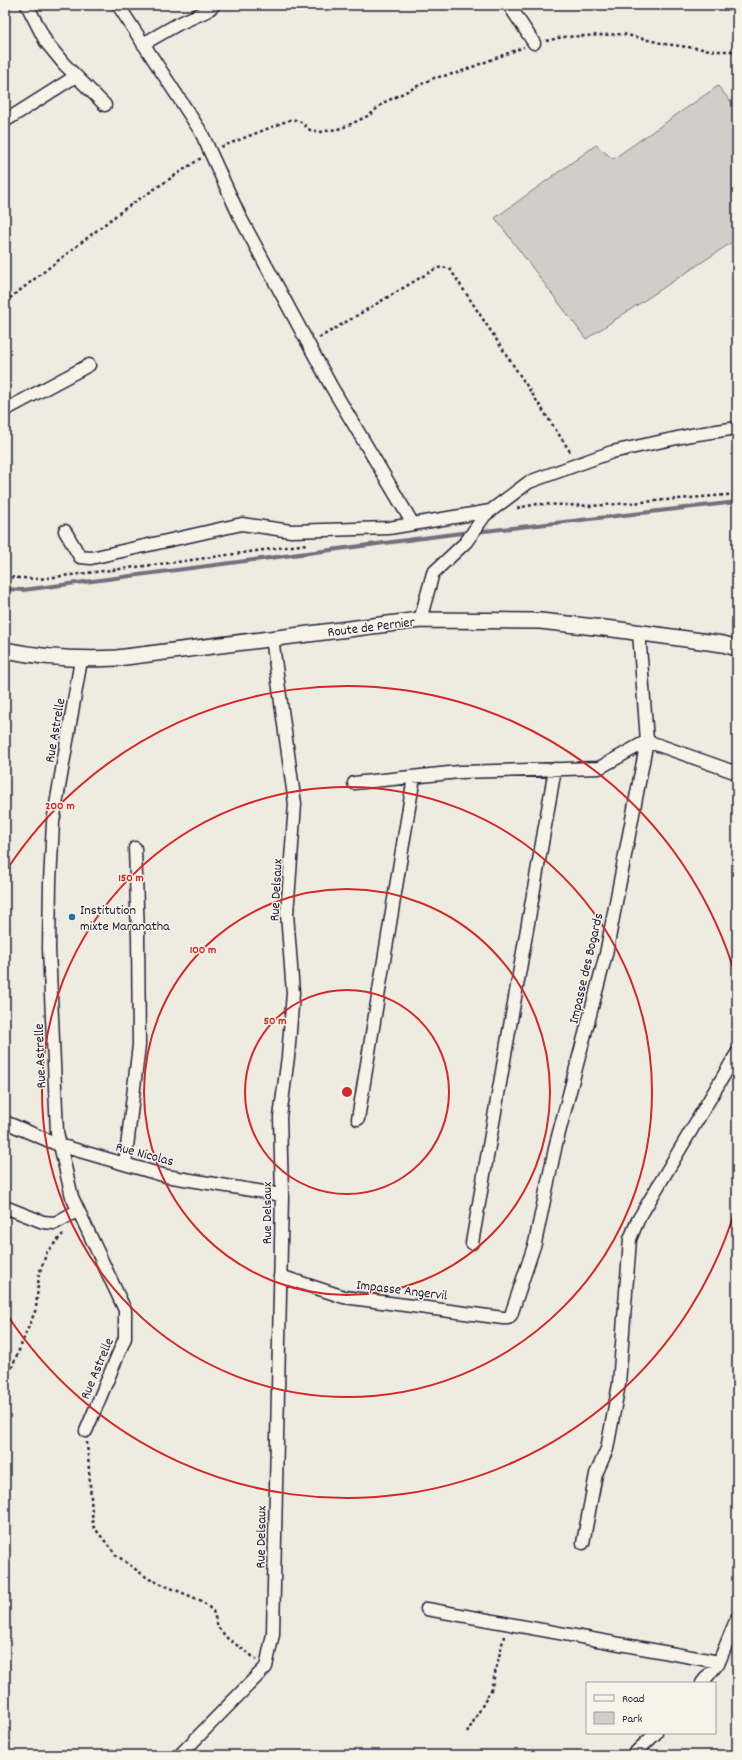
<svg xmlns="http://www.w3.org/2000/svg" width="742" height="1760" font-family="Dekko,sans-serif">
  <rect width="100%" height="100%" fill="#eeebe1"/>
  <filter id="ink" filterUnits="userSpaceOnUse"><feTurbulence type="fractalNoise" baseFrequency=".025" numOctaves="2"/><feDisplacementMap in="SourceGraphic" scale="8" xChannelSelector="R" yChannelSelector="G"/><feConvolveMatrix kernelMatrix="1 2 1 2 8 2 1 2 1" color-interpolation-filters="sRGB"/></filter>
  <g filter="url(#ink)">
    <path fill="#d1cdc9" stroke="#7a7882" d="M718 86 737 109V239L586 339 495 218 596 145 613 159Z"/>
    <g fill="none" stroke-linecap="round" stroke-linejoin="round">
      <path stroke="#716f7b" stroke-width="4" d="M476 532 737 502
        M5 589 23 590 469 532"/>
      <g stroke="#22223b" stroke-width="15">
        <path id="minor" d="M27 5 46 42 64 64 105 105
          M118 5 201 132 240 217 331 386 413 524
          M509 5 534 43
          M143 44 178 24 207 11 214 5
          M5 121 76 76
          M5 410 89 365
          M65 531 80 557 91 558 242 524 291 531 389 528 490 511
          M420 620 433 573 466 542 485 515 529 482 612 452 691 435 737 428
          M81 660 53 822 50 882 49 949 57 1132 72 1197 125 1310V1338L86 1431
          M354 783 459 772 599 768 647 741 737 773
          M358 1119 414 777
          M5 1122 59 1145 166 1176 282 1195
          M125 1164 139 1045 138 935 135 848
          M5 1207 43 1222 55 1223 77 1211
          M472 1243 555 769
          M280 1276 344 1297 503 1318H508L511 1315 535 1243 556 1144 606 954 647 741 639 632
          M583 1543 596 1474 607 1449 619 1384 630 1239 638 1220 737 1053
          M427 1609 719 1662
          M702 1683 719 1662 737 1618
          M180 1755 266 1667 273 1634 282 1195 280 1117 288 1057 293 993 287 914 295 804 272 638
          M633 1755 656 1733"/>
      </g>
      <g stroke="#22223b" stroke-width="18">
        <path id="tertiary" d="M5 650C43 658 78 660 117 658L420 620 540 621 613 629 723 644 737 648"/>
      </g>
      <path stroke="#22223b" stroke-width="2.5" stroke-dasharray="3 3" stroke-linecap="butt" d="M546 41 563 37 623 34 665 44 718 51H737
        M221 147 292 119 301 122 310 130 321 132 342 128 370 115 383 103 434 78 457 73 524 47
        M5 302 123 210 201 158
        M319 338 435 269 442 267 450 269 571 453
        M517 508 538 504 593 506 737 494
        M5 577 38 579 177 562 307 544
        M5 1378 10 1372 36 1309 39 1274 47 1252 63 1234
        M87 1442 93 1526 116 1555 149 1579 202 1601 213 1611 218 1627 227 1638 256 1659
        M467 1733 491 1690 504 1636"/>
      <use href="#minor" stroke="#f7f3e8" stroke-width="12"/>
      <use href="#tertiary" stroke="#f7f3e8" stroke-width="15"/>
    </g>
  </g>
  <g fill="none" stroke="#d62828" stroke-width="2">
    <circle cx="347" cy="1092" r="102"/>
    <circle cx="347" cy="1092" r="203"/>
    <circle cx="347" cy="1092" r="305"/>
    <path d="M736 1207A406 406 0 0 1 6 1313M6 871A406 406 0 0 1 736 977"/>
  </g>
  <circle fill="#1f6fb2" stroke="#f7f3e8" stroke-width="1.5" cx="72" cy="917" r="4"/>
  <g text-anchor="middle" stroke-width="3" stroke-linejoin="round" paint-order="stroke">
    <g font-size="14" fill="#22223b" stroke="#f7f3e8">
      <text transform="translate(371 626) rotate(-7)" y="5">Route de Pernier</text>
      <text transform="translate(54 730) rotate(-80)" y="5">Rue Astrelle</text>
      <text transform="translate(275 890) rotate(-87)" y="5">Rue Delsaux</text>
      <text transform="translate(585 968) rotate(-77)" y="5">Impasse des Bogards</text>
      <text transform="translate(39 1056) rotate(-92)" y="5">Rue Astrelle</text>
      <text transform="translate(145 1153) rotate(15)" y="5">Rue Nicolas</text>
      <text transform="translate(266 1213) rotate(-90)" y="5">Rue Delsaux</text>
      <text transform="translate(402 1289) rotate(7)" y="5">Impasse Angervil</text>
      <text transform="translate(96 1368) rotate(-67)" y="5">Rue Astrelle</text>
      <text transform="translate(260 1537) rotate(-89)" y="5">Rue Delsaux</text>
    </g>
    <g font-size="14" fill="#22223b" stroke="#f7f3e8" text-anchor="start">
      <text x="80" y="914">Institution<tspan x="80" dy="16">mixte Maranatha</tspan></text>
    </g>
  </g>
  <circle cx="347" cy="1092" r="6" fill="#d62828" stroke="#f7f3e8" stroke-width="2"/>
  <g font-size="12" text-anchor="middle" font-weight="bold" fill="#d62828" stroke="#f7f3e8" stroke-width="3" stroke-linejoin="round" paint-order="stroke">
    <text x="60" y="809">200 m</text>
    <text x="131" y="881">150 m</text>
    <text x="203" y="953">100 m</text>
    <text x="275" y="1024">50 m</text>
  </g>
  <rect width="742" height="1760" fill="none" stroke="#f7f3e8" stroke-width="20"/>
  <rect x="10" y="10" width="722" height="1740" fill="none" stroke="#22223b" stroke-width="1.5" filter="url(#ink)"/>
  <rect x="586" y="1682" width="130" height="52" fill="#f7f3e8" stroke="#a29fa3"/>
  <rect x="594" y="1695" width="20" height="6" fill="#f7f3e8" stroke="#a29fa3"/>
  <text x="622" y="1702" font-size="12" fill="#22223b">Road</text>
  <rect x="594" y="1712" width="20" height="12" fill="#d1cdc9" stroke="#a29fa3"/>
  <text x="622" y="1722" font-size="12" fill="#22223b">Park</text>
</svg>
